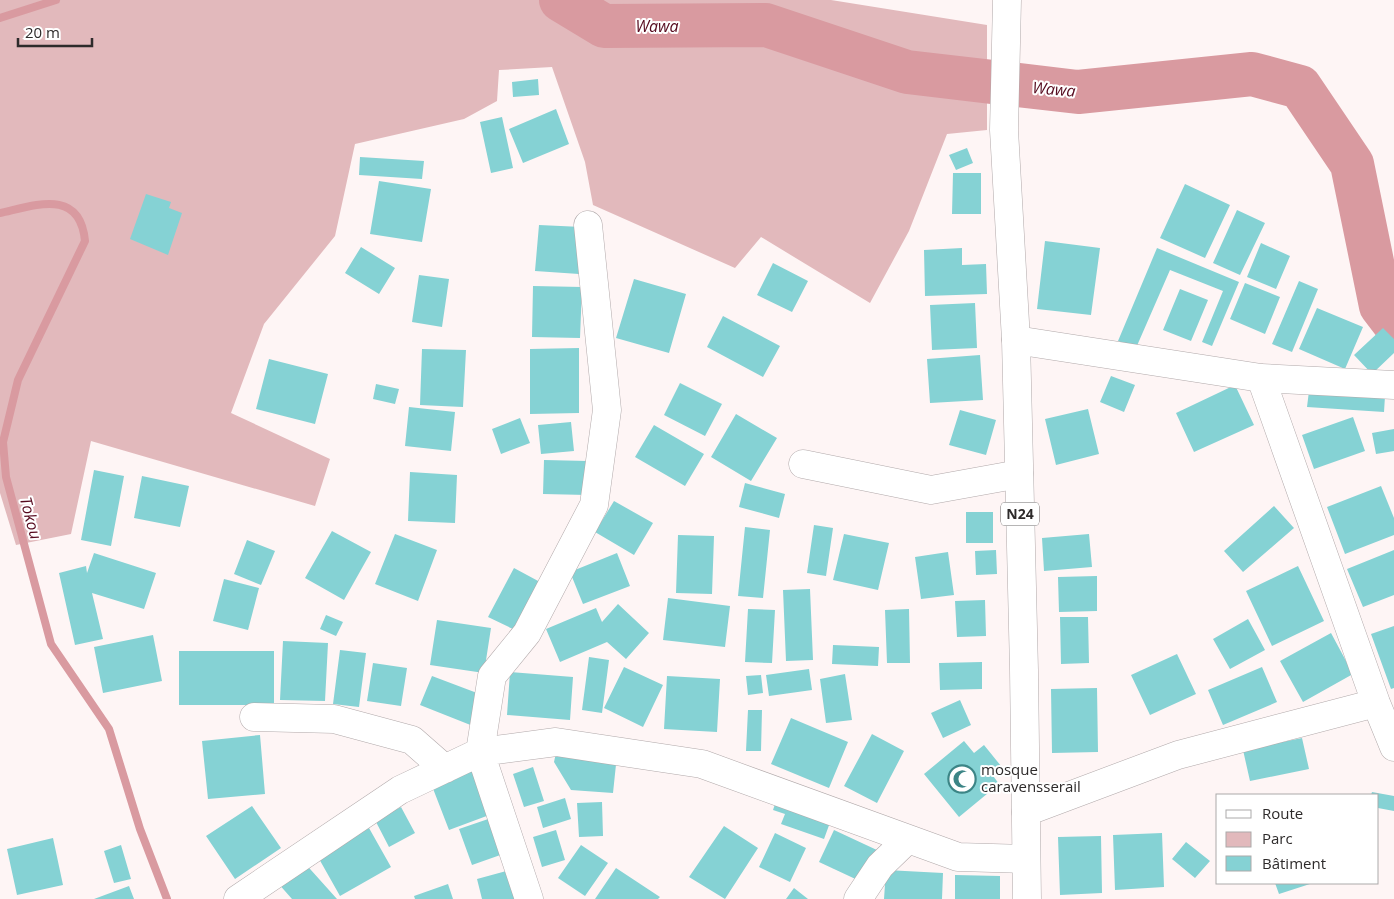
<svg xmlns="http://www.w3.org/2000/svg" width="1394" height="899" font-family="'Open Sans',sans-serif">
  <rect width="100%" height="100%" fill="#fef5f5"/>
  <path fill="#e2b9bc" d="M0 0H831L987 25V130L947 134 909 231 870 303 761 237 735 268 593 205 585 162 552 67 499 70 497 101 464 119 355 144 335 236 264 324 231 413 330 459 315 506 91 441 71 534 16 545 0 493Z"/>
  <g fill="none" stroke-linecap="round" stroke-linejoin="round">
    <path stroke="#d99aa0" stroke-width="8" d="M0 18 56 0
      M0 213C36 205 80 188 85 241L18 380 3 442 6 477 51 644 109 729 140 829 167 899"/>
    <path stroke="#d99aa0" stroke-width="44" d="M561 0 604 26 766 25 907 72 1078 92 1252 74 1300 87 1352 164 1381 306 1394 323"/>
  </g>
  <path fill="#85d2d4" d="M538 79 539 95 513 97 512 82Z
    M556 109 569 144 523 163 509 129Z
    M502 117 513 168 491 173 480 122Z
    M967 148 973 163 956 170 949 155Z
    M360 157 424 161 422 179 359 175Z
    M953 173H981V214H952Z
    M379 181 431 189 422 242 370 234Z
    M1185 184 1230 205 1205 258 1160 238Z
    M146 194 171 202 169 208 182 213 168 255 130 239Z
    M1237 210 1265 223 1240 275 1213 263Z
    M539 225 582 227 579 274 535 271Z
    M1045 241 1100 248 1091 315 1037 309Z
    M1261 243 1290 256 1276 289 1247 277Z
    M361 247 395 268 379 294 345 273Z
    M962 248V265L986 264 987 294 925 296 924 250Z
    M1157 248 1239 282 1212 346 1202 342 1223 291 1170 270 1136 348 1118 341Z
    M773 263 808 281 792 312 757 295Z
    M419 275 449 279 442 327 412 322Z
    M634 279 686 294 669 353 616 338Z
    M1299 281 1318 289 1292 352 1272 344Z
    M1245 283 1280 297 1265 334 1230 319Z
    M533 286 582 287 580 338 532 337Z
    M1180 289 1208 300 1191 341 1163 330Z
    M975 303 977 348 932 350 930 305Z
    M1317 308 1363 327 1345 369 1299 349Z
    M723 316 780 346 763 377 707 347Z
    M1383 328 1394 339V353L1372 374 1354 355Z
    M579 348V413L530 414V349Z
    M422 349 466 350 463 407 420 405Z
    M980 355 983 400 930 403 927 359Z
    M269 359 328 374 315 424 256 409Z
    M1111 376 1135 385 1124 412 1100 402Z
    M680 383 722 404 705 436 664 415Z
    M376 384 399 389 395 404 373 399Z
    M1235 385 1254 425 1194 452 1176 413Z
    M1309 391 1385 396 1384 412 1307 407Z
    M409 407 455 412 451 451 405 446Z
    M1088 409 1099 454 1056 465 1045 419Z
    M960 410 996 420 986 455 949 445Z
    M736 414 777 438 751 481 711 457Z
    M1353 417 1365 451 1314 469 1302 435Z
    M520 418 530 443 501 454 492 429Z
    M571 422 574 451 541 454 538 425Z
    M654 425 704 454 685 486 635 457Z
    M1394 429V451L1376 454 1372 433Z
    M544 460 588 461 587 495 543 494Z
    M94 470 124 476 111 546 81 540Z
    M410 472 457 475 455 523 408 521Z
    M142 476 189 486 180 527 134 518Z
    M745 483 785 494 779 518 739 507Z
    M1381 486 1394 518V535L1345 554 1327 507Z
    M614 501 653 523 634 555 595 532Z
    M1274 506 1294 528 1243 572 1224 551Z
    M966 512H993V543H966Z
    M814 525 833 528 826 576 807 573Z
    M745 527 770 530 763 598 738 596Z
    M332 531 371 552 344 600 305 578Z
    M395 534 437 550 418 601 375 584Z
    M844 534 889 543 878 590 833 580Z
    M1089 534 1092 567 1044 571 1042 538Z
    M678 535 714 536 712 594 676 593Z
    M247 540 275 551 261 585 234 574Z
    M996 550 997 574 976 575 975 551Z
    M1394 550V595L1363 607 1347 569Z
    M948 552 954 595 921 599 915 557Z
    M94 553 156 573 144 609 92 593 103 639 75 645 59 573 86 566 87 573Z
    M617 553 630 586 583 604 570 572Z
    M1298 566 1324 621 1272 646 1246 591Z
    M514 568 540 582 515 630 488 617Z
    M1097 576V611L1059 612 1058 577Z
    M224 579 259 588 248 630 213 621Z
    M810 589 813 660 786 661 783 590Z
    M668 598 730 606 725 647 663 640Z
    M985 600 986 636 957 637 955 601Z
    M618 604 649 633 626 659 607 642 560 662 546 629 596 608 602 622Z
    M748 609 775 610 772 663 745 662Z
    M909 609 910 663H887L885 610Z
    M326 615 343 622 336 636 320 629Z
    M1060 617H1088L1089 663 1061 664Z
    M1248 619 1265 650 1230 669 1213 639Z
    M437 620 491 628 484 673 430 665Z
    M1394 626V688L1391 689 1371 634Z
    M1331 633 1353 674 1303 702 1280 661Z
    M153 635 162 681 103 693 94 647Z
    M283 641 328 643 325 701 280 700Z
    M833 645 879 647 878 666 832 664Z
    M340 650 366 653 359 707 333 704Z
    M179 651H274V705H179Z
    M1177 654 1196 694 1150 715 1131 675Z
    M589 657 609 660 602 713 582 710Z
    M982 662V689L940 690 939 663Z
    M373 663 407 668 401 706 367 701Z
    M624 667 663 685 643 727 604 708Z
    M1262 667 1277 702 1223 725 1208 690Z
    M809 669 812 690 769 696 766 675Z
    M510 672 573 677 570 720 507 715Z
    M845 674 852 720 826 723 820 679Z
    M761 675 763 693 748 695 746 676Z
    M432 676 485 696 473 726 420 705Z
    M667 676 720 679 717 732 664 729Z
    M1097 688 1098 752 1052 753 1051 689Z
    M960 700 971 725 943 738 931 713Z
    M748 710H762L761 751H746Z
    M791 718 848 742 829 788 771 764Z
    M872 734 904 751 877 803 844 786Z
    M260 735 265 794 208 799 202 741Z
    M1302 738 1309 769 1250 781 1243 750Z
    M964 741 974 753 984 745 1001 766 991 773 999 784 959 817 924 774Z
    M557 748 617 755 613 793 571 790 554 762Z
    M533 767 544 801 524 807 513 774Z
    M475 769 492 814 449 830 432 786Z
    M1372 792 1394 796V811L1378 808V795H1371Z
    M565 798 571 819 543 828 537 807Z
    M777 798 832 817 824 839 781 824 785 814 773 810Z
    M602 802 603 836 579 837 577 803Z
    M252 806 281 848 235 879 206 836Z
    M401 807 415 833 389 847 375 820Z
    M494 817 506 853 472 865 459 829Z
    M724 826 758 848 725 899 689 877Z
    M369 828 391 867 340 896 318 857Z
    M556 830 565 860 542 867 533 837Z
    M834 830 879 851 864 883 819 862Z
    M775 833 806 848 790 882 759 867Z
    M1162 833 1164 887 1115 890 1113 835Z
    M1101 836 1102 893 1060 895 1058 837Z
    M53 838 63 885 17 895 7 849Z
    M1186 842 1210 861 1195 878 1172 859Z
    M121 845 131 879 114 883 104 851Z
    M581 845 608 863 585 896 558 878Z
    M302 860 337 899H292L277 882Z
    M517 868 525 899H482L477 879Z
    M616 868 660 897 658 899H595Z
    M886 870 943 873 942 899H884Z
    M955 875 1000 876V899H955Z
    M1275 883H1313L1279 894Z
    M448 884 453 899H415L414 896Z
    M129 886 134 899H94Z
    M794 888 808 899H786Z"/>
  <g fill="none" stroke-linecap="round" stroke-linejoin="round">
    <g stroke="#b1a9aa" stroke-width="29">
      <path id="minor" d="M1016 340 1261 378 1394 385
        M1261 378 1376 703 1394 747
        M803 464 931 490 1019 474
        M254 717 334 719 412 740 445 769
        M1026 812 1178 755 1376 703
        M238 899 400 790 480 752 556 742 702 764 958 857 1026 859
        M529 899 480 752 492 676 527 633 594 505 607 410 588 225
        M858 899 880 866 908 839"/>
    </g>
    <g stroke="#b1a9aa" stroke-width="29">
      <path id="major" d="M1007 0 1004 130 1016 340 1024 670 1027 899"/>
    </g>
    <use href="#minor" stroke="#fff" stroke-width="28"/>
    <use href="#major" stroke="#fff" stroke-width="28"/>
  </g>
  <defs>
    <g id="mosque-ring" transform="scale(1.4375)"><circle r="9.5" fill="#fff" stroke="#3c8586" stroke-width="1.5"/><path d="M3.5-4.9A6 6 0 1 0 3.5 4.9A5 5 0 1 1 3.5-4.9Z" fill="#3c8586"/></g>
  </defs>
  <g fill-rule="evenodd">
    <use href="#mosque-ring" x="962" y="779"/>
  </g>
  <g text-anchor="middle" stroke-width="4" stroke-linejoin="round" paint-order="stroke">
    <rect fill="#fff" stroke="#6d6b6b" stroke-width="1" x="1001" y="502.5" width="38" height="23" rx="4"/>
    <g font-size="14" font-weight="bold" fill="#2e2b2b">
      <text x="1020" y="519">N24</text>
    </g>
    <g font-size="15" fill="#2e2b2b" stroke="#fff" text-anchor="start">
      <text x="981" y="775">mosque<tspan x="981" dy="17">caravensserail</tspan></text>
    </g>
    <g font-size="16" font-style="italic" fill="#55091d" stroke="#fff">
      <text x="657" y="32">Wawa</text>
      <text transform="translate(1054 89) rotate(5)" y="6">Wawa</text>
      <text transform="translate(31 518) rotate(75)" y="6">Tokou</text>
    </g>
  </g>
  <rect x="1216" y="794" width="162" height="90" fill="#ffffff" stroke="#abaaaa"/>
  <rect x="1226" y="810" width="25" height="8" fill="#ffffff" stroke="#abaaaa"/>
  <text x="1262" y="819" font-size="15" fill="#2e2b2b">Route</text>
  <rect x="1226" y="832" width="25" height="15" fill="#e2b9bc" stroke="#abaaaa"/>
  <text x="1262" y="844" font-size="15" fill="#2e2b2b">Parc</text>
  <rect x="1226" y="856" width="25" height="15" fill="#85d2d4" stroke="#abaaaa"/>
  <text x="1262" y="869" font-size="15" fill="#2e2b2b">Bâtiment</text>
  <path d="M18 38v8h74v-8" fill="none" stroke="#2e2b2b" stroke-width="2.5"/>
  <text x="25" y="38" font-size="15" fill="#2e2b2b" stroke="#ffffff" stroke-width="4" paint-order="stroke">20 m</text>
</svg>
